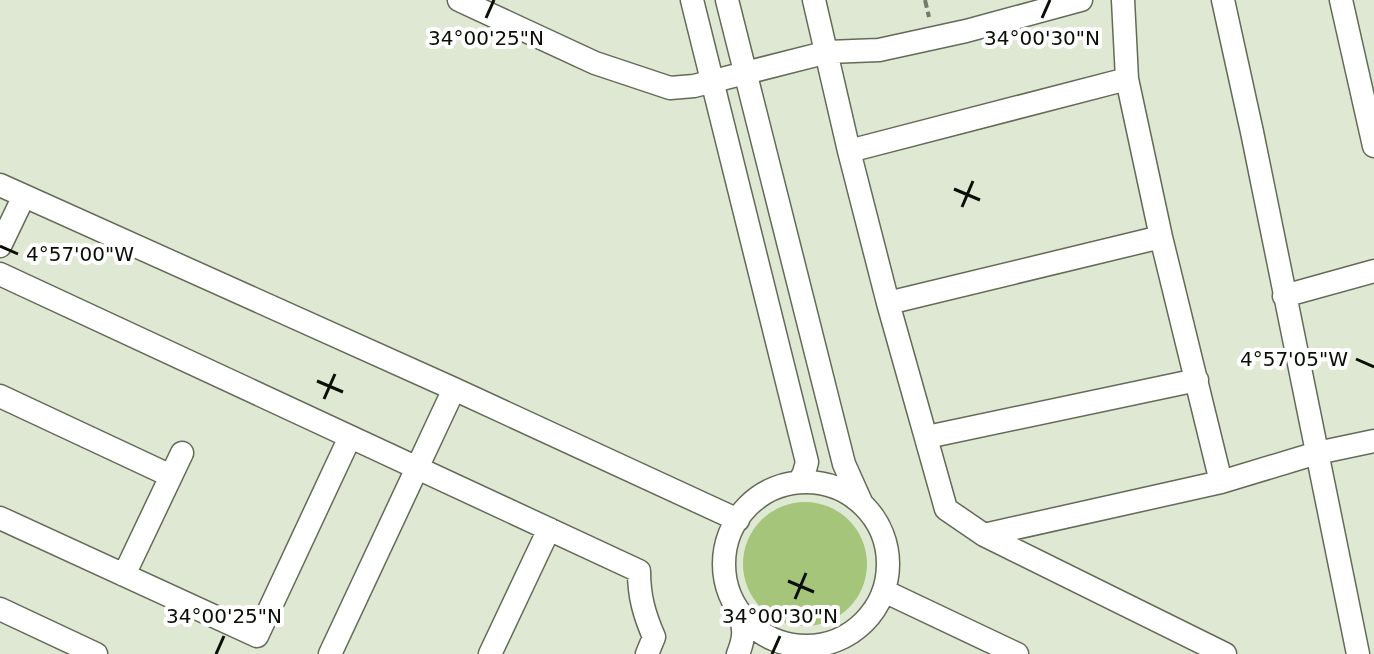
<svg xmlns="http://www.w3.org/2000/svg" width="1374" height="654" font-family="'DejaVu Sans',sans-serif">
  <rect width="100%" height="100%" fill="#dee8d2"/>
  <path fill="#a4c57a" d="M743 564a62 62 0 1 1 124 0a62 62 0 1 1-124 0Z"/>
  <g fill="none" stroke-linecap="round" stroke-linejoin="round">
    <g stroke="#626b57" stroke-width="25">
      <path id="minor" d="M459 0 595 63 670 88 694 86 828 52 879 50 966 31 1081 0
        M692 0 807 462 804 473 799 482
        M727 0 844 464 861 502
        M814 0 849 151 888 303 946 509 984 535 1225 654
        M1123 0 1127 79 1161 237 1221 482
        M1223 0 1252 132 1358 654
        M1341 0 1374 146
        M849 151 1127 79
        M0 185 454 389 738 520
        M0 246 24 196
        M0 274 639 571C639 596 644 614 654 637L647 654
        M1284 296 1374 271
        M888 303 1161 237
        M0 396 171 476
        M927 437 1197 380
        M724 564a82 82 0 1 1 164 0a82 82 0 1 1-164 0Z
        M0 518 257 636 350 437
        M984 535 1221 482 1317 453 1374 441
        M124 575 182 453
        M884 591 1017 654
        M0 609 96 654
        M330 654 454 389
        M490 654 549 529
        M738 654C744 639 745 630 740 615"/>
    </g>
    <path stroke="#737a6c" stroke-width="4" stroke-dasharray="8 4" stroke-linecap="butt" d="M925 0 929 17"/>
    <use href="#minor" stroke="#fff" stroke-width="22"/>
  </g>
  <path fill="none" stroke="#0a0e07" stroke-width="3" d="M486 18 494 0M1042 18 1050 0M954 189 980 200M962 207 973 181M0 246 18 254M1356 359 1374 367M317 381 343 392M324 399 335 374M788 581 814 592M795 599 806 573M216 654 224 636M772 654 780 636"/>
  <g font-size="20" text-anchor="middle" fill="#0a0e07" stroke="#fff" stroke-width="8" stroke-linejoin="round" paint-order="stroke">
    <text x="486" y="45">34°00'25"N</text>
    <text x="1042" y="45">34°00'30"N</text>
    <text x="80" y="261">4°57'00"W</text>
    <text x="1294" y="366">4°57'05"W</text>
    <text x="224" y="623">34°00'25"N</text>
    <text x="780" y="623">34°00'30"N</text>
  </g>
</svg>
